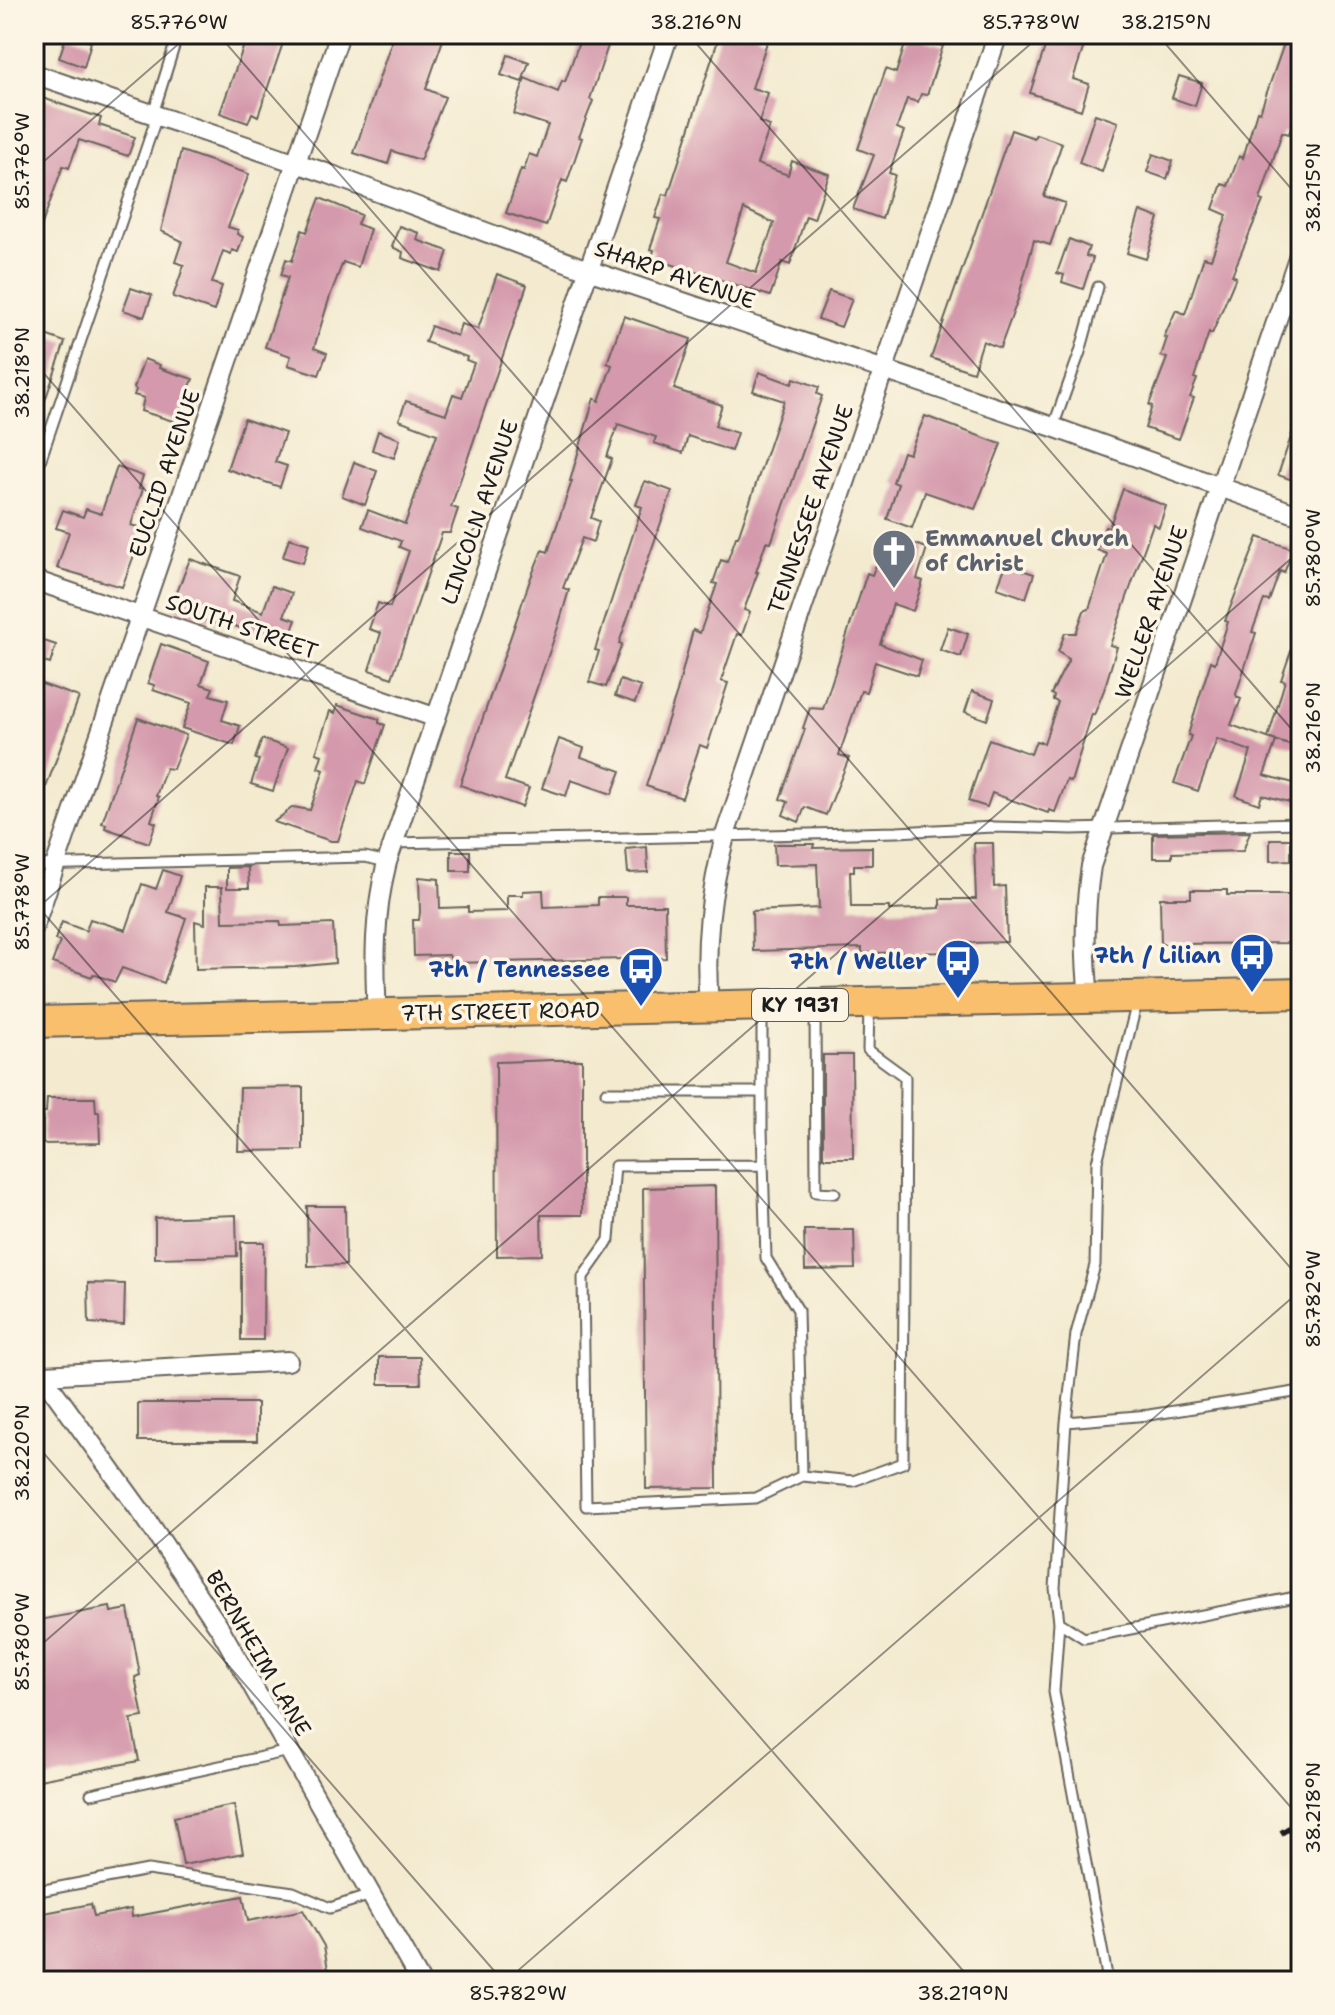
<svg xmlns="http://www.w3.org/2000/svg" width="1335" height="2015" font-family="'Shantell Sans',sans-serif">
  <rect width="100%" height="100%" fill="#fcf5e5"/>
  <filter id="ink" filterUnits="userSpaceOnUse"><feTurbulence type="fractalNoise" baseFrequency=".0125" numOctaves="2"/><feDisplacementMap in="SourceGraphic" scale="16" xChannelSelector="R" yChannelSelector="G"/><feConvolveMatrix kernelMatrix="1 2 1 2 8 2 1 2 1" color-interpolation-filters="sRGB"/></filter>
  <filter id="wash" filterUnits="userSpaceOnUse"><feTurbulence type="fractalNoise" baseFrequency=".006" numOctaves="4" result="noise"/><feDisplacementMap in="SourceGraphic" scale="32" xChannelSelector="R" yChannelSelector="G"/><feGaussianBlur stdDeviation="1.8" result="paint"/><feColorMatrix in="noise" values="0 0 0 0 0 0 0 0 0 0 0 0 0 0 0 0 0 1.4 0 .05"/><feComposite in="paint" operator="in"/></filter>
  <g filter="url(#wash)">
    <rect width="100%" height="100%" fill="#f3eacf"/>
    <g id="blocks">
      <path fill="#d499ac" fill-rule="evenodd" d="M67 34 91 42 84 67 59 58Z
        M248 34H286L258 116 252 113 248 123 220 113Z
        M394 34H445L426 89 445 97 420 160 392 151 388 164 354 153Z
        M582 34H612L590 99 593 101 579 137 582 138 567 182 562 180 546 226 506 213 521 169 524 170 529 154 537 157 548 125 514 114 525 78 558 92 562 81 565 82Z
        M720 34H754L768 39 752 88 768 93 759 122 770 126 757 164 788 175 792 161 829 174 814 219 806 216 790 265 782 262 770 296 652 258 654 250 650 249 660 219 655 218 663 194 668 195ZM744 209 774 223 756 273 726 262Z
        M908 35 943 46 927 95 921 94 918 102 907 99 897 128 904 131 889 173 895 175 882 219 853 209 874 155 858 149 886 69 896 73Z
        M1055 37 1084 46 1073 79 1089 84 1081 110 1030 93 1046 44 1052 46Z
        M1286 38 1301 43V95L1289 134 1282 132 1260 200 1263 201 1232 275 1236 277 1212 334 1209 332 1194 378 1197 379 1190 397 1194 398 1179 439 1145 428 1152 406 1149 405 1167 358 1161 356 1167 338 1164 337 1176 310 1185 314 1204 257 1211 259 1227 215 1213 209 1222 184 1228 186 1239 156 1243 158 1257 111 1260 112Z
        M508 55 529 62 522 82 501 75Z
        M1179 76 1202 83 1195 106 1172 98Z
        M34 95 101 118 99 125 135 137 128 156 79 140 69 168 63 166 37 238H34Z
        M1095 114 1118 122 1102 172 1079 163Z
        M1011 130 1034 138 1036 134 1062 143 1044 196 1065 203 1050 245 1034 240 1018 299 1000 348 983 341 973 372 931 358Z
        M181 151 249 174 228 227 238 230 237 234 243 237 238 252 232 250 231 254 223 251 212 283 222 286 214 311 173 297 184 265 175 262 182 241 161 231Z
        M1153 154 1173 161 1167 179 1147 172Z
        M320 198 361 215 357 224 370 229 358 267 343 262 330 296 314 348 327 353 319 375 288 365 291 356 265 347 288 277 281 275 286 259 292 261 302 230 307 232Z
        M1140 211 1159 218 1146 259 1127 253Z
        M399 226 419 233 417 240 448 251 441 272 402 258 403 252 392 247Z
        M1069 239 1089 247 1086 256 1093 258 1083 289 1062 282 1064 275 1057 273Z
        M497 274 527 285 451 507 458 509 450 533H442L392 678 369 670 381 633 369 629 378 603 390 607 409 551 399 547 401 541 362 527 368 510 405 524 437 434 399 420 406 401 446 414 453 394 462 397 474 363 466 360 467 357 425 342 431 326 457 336 461 324 478 329Z
        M131 288 152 295 144 317 123 310Z
        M829 291 852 299 841 327 818 319Z
        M624 316 691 339 674 389 722 405 715 426 737 433 731 451 688 436 683 453 654 443 656 437 618 424 607 457 612 459 591 518 599 521 593 542 582 538 563 588 569 590 558 627 505 780 529 788 522 807 460 785 530 580 542 550 548 552 555 531 572 481H570L594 398 599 401 612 365 607 363Z
        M34 331 65 342 37 424 34 423Z
        M144 359 160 365 159 368 193 379 176 422 141 411 144 398 134 395 136 390 134 388Z
        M759 372 792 384 794 378 819 387 817 394 822 396 771 543 766 542 756 572H758L744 610 750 612 742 635 737 634 721 681 728 683 715 723 707 748 700 745 682 798 646 786 677 692 693 630 700 633 717 584 713 583 721 560 727 562 736 537H738L784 401 753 391Z
        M925 416 1001 444 975 509 925 492 912 528 887 519 898 484 893 482 903 452 909 454Z
        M1298 416 1301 417V483L1278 475Z
        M244 419 285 433 275 462 287 466 280 487 227 469Z
        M378 431 400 439 394 458 372 450Z
        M354 462 377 471 365 505 342 496Z
        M117 467 143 476 139 488 143 489 131 525 144 529 122 587 57 568 69 532 56 528 63 510 83 517 86 509 101 514Z
        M645 481 672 491 619 643 622 644 606 687 589 682 599 651 595 650 642 507 636 505Z
        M1123 489 1166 506 1159 527 1153 524 1110 645 1117 647 1104 690 1094 715 1092 714 1071 782 1067 780 1055 812 1049 810 1048 813 992 793 987 807 968 801 989 739 1031 754 1036 741 1044 743 1058 702 1053 700 1054 696 1051 694 1069 659 1058 652 1065 633H1076L1084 611 1089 609 1107 554 1097 550 1105 527 1109 528Z
        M1258 537 1293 549 1284 573 1280 571 1269 601 1264 600 1252 632 1256 633 1236 694 1237 697 1241 699 1231 725 1276 741 1264 775 1301 785V805L1262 795 1259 804 1236 796 1251 751 1217 739 1198 791 1174 783 1191 736 1188 735 1199 698 1211 661 1215 663 1228 622 1225 621Z
        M289 538 309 544 303 563 283 557Z
        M905 541 927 548 917 579 923 581 913 611 893 604 880 644 922 660 917 676 875 662 866 692 861 691 839 755 849 758 826 815 805 807 799 822 783 815 788 802 780 799 805 729 803 728 810 708 823 709 867 573 872 575 876 565 894 571Z
        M190 559 240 576 232 601 263 612 272 586 292 593 284 616 296 620 288 641 272 635 270 638 223 622 222 626 171 608Z
        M1006 565 1034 574 1026 598 997 588Z
        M948 627 968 634 961 657 940 650Z
        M1297 634 1301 635V749L1268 738 1285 681 1281 680Z
        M38 639 56 645 50 664 34 659Z
        M161 644 209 661 201 684 213 688 210 695 228 700 222 720 240 726 234 745 182 728 191 703 153 690 154 685 148 683Z
        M620 680 641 687 635 703 615 696Z
        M39 683 79 697 37 812H34V699Z
        M972 691 994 699 987 720 965 712Z
        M337 705 379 719V723L385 725 365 784 358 781 338 841H331L274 822 293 807 310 810 324 770 318 768 322 755 316 753 330 711 335 713Z
        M138 718 186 735 173 769 166 768 156 796 159 797 151 821 156 823 149 843 105 828 106 824 102 823Z
        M262 739 288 748 273 791 251 784 259 760 255 759Z
        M559 739 584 748 581 757 621 771 612 794 571 780 566 796 542 788Z
        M1250 832 1243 851 1172 853V858H1153V834Z
        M1270 839H1291V860L1270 861Z
        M974 843H993L994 887 1005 886 1007 942 969 943 970 952 862 953V948L753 951 752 911 819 908 817 864 775 865 774 844H814L813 848 872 847V865H854V871H850L851 907H889V910L940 908V899H976Z
        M647 847 648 872 628 873 626 849Z
        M451 851H470V871H451Z
        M248 867 249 888H227V868Z
        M163 870 180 876 168 912 186 918 164 983 122 968 115 982 93 974 92 977 52 963 60 942 55 940 62 922 86 931 90 919 126 930 142 884 156 889Z
        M419 877 439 879 440 908 468 907V912L507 911V895H523V891L543 890 544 907 598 905V897H626V905H665L666 958 452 963 449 955 414 956 413 920H419L420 912Z
        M205 887H222L223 922 280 921 281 926 333 924 335 963 295 967 196 969 195 921 205 924Z
        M1191 890H1227V895H1300V943L1161 944 1160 898H1191Z
        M823 1055H852L853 1158H823Z
        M553 1060H582V1215H541L542 1255 497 1256 496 1062Z
        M303 1087V1150L238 1151 240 1088Z
        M47 1098H95L96 1112H99L100 1143 43 1144V1112H46Z
        M715 1186 717 1488 646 1489 643 1188Z
        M307 1206H345L346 1265 308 1266Z
        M236 1215 237 1256 155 1258V1218Z
        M804 1230H854L855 1269 805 1270Z
        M241 1242H264L263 1340H241Z
        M88 1283 125 1284 124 1325 89 1323Z
        M379 1357H420L421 1384H379Z
        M138 1403H257V1441H138Z
        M110 1607 111 1612 128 1609 140 1675 135 1677 143 1717 131 1719 139 1761 34 1781V1621Z
        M234 1805 243 1853 183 1865 174 1817Z
        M243 1896 248 1921 303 1910 324 1946 330 1981H34V1934H37L34 1915 91 1904 94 1916 131 1909 132 1917Z"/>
    </g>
  </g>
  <g filter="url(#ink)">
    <use href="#blocks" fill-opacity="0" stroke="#67645b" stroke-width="2"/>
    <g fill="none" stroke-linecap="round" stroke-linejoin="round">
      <g stroke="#67645b" stroke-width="13">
        <path id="service" d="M153 114 178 34
          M1053 427 1080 352 1098 287
          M34 479 157 116
          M393 843 897 832 993 827 1072 829 1301 823
          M34 865 365 857 387 862
          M815 1008 816 1192 835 1193
          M762 1009V1129L766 1258 798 1310 802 1476
          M606 1092H762
          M763 1165 615 1166 609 1240 583 1277 586 1506 756 1498 802 1476 853 1481 903 1463 905 1077 868 1050 869 1008
          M1066 1422 1149 1415 1301 1391
          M1059 1622 1084 1638 1301 1596
          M91 1794 289 1751
          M34 1892 148 1870 293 1892 330 1908 371 1895
          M1108 1981 1054 1692 1059 1622 1055 1588 1066 1422 1076 1334 1095 1265 1097 1162 1137 1002"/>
      </g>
      <g stroke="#67645b" stroke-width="22">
        <path id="minor" d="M34 74 329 174 588 270 1053 427 1301 516
          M34 580 434 717
          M34 927 340 34
          M1089 997C1084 952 1084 911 1091 866L1301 249
          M709 1006C704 943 710 893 726 832L998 34
          M377 1014C374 962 374 913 387 862L669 34
          M34 1364 147 1520 219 1627 420 1981
          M44 1375 288 1361"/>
      </g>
      <g stroke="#67645b" stroke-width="34">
        <path id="primary" d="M34 1022 1301 993"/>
      </g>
      <use href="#service" stroke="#fff" stroke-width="9"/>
      <use href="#minor" stroke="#fff" stroke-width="18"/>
      <use href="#primary" stroke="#f9bf6d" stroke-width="30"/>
      <path stroke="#1c1c1c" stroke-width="6" stroke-dasharray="12 6" stroke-linecap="butt" d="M1281 1833 1301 1821"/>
    </g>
  </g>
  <path fill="none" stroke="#1c1c1c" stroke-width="2" stroke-opacity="0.45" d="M218 34 1301 1280M688 34 1301 740M1157 34 1301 200M34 170 190 34M34 362 1301 1819M34 902 972 1981M34 911 1042 34M34 1442 503 1981M34 1651 1301 550M506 1981 1301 1290"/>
  <defs>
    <g id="church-pin" transform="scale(2.3)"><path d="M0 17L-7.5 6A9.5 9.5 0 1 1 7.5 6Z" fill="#6b7280" stroke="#fcf5e5"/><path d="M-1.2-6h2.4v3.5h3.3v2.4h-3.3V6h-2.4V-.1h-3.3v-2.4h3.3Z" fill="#fff"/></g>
    <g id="bus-pin" transform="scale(2.3)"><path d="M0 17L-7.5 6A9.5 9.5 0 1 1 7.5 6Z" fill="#1a4fb4" stroke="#fcf5e5"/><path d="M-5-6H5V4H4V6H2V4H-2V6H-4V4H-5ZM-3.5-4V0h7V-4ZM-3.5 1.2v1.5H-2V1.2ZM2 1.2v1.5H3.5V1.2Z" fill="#fff"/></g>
  </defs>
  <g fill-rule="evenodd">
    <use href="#church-pin" x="894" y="551"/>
    <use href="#bus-pin" x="1252" y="955"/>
    <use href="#bus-pin" x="958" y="961"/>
    <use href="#bus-pin" x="641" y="969"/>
  </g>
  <g text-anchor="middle" stroke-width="7" stroke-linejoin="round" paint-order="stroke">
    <rect fill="#fcf5e5" stroke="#5f5d58" stroke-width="2" x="752" y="989" width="96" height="32" rx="6"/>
    <g font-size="20" font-weight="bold" fill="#1c1c1c">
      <text x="800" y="1012">KY 1931</text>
    </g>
    <g font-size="22" fill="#1c1c1c" stroke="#fcf5e5">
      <text transform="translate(675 274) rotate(19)" y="8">SHARP AVENUE</text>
      <text transform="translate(164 473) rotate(-71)" y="8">EUCLID AVENUE</text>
      <text transform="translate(810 509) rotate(-71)" y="8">TENNESSEE AVENUE</text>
      <text transform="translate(479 512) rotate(-71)" y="8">LINCOLN AVENUE</text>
      <text transform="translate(1151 612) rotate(-71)" y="8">WELLER AVENUE</text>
      <text transform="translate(242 626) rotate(19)" y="8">SOUTH STREET</text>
      <text transform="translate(500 1011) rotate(-1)" y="8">7TH STREET ROAD</text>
      <text transform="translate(259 1653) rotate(60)" y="8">BERNHEIM LANE</text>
    </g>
    <g font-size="22" font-weight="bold" fill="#5b616d" stroke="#fcf5e5" text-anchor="start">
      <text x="925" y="546">Emmanuel Church<tspan x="925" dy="25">of Christ</tspan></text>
    </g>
    <g font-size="22" font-weight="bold" fill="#164399" stroke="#fcf5e5" text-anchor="end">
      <text x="1221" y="963">7th / Lilian</text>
      <text x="927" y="969">7th / Weller</text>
      <text x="610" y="977">7th / Tennessee</text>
    </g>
  </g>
  <rect width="1335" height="2015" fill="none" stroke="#fcf5e5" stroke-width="88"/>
  <rect x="44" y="44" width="1247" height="1927" fill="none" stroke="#1c1c1c" stroke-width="3"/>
  <g font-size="20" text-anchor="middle" fill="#1c1c1c">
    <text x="179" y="29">85.776°W</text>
    <text x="696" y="29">38.216°N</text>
    <text x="1031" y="29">85.778°W</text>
    <text x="1166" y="29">38.215°N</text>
    <text transform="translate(22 161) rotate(-90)" y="7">85.776°W</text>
    <text transform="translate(1313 188) rotate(-90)" y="7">38.215°N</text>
    <text transform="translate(22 373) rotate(-90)" y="7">38.218°N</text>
    <text transform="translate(1313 558) rotate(-90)" y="7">85.780°W</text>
    <text transform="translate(1313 728) rotate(-90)" y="7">38.216°N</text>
    <text transform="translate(22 902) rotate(-90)" y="7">85.778°W</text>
    <text transform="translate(1313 1299) rotate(-90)" y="7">85.782°W</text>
    <text transform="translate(22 1453) rotate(-90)" y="7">38.220°N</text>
    <text transform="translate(22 1642) rotate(-90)" y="7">85.780°W</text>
    <text transform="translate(1313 1808) rotate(-90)" y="7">38.218°N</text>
    <text x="518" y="2000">85.782°W</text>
    <text x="963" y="2000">38.219°N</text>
  </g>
</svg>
